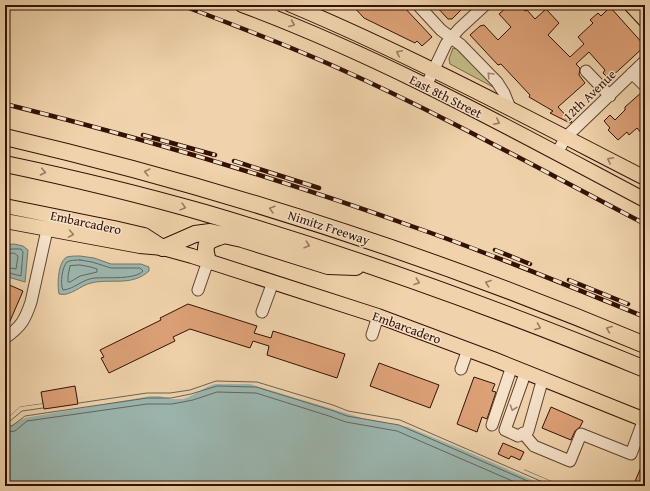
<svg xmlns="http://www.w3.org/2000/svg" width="650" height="491" font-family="'Gentium Book Plus',serif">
  <rect width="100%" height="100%" fill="#f0d3ac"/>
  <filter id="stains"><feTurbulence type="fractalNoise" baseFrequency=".005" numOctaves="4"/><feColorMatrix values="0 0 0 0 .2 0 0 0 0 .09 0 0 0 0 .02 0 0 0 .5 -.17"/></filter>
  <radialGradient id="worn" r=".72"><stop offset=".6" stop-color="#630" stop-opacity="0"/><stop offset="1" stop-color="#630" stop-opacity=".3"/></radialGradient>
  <path fill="#c0bb85" stroke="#7a6644" d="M453 48 460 50 493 84V87L450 64 449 59Z"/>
  <path fill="#9bb7b0" stroke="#71756b" d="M14 244 23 246 28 250 25 282 5 276V245Z
    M80 256 94 258 111 264H141L149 267V271C131 287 111 278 91 283 81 285 70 297 59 294 57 285 58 261 67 257 71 256 76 256 80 256Z
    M233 378 448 437 562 486H5V414L8 418 20 407 146 389 169 390Z"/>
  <path fill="#f0d3ac" d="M215 375 258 376 289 387 335 399 355 407 402 414 525 468 524 470 562 486H546L459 448 408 427 362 418 250 384H215L207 387 189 397 183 399H171L160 396H151L25 418 5 428V414L8 418 20 407 43 404 44 409 78 404 77 398 151 387 172 389V387L188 384 208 377 215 376Z"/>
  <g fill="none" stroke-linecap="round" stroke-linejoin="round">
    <path stroke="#67645a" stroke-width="1" d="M5 249H21L23 252 21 276 5 272
      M5 254 14 253 18 256 16 269 5 267
      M80 260 92 262 111 268H140L143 271C135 280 107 277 95 278 82 279 75 289 63 290 60 284 62 267 67 262 70 260 77 260 80 260Z
      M80 265 91 267 97 269V272L80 276 70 282H68V276L70 266Z
      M79 403 147 393H170L190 390 216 381 257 382 333 405 348 411 400 420 552 486
      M5 421H10L22 411 43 408
      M5 426H12L25 416 147 398H171L191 394 217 386 256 387 331 410 347 416 399 425 539 486
      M5 432 15 431 27 421 147 404H172L193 400 217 392 256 393 329 416 346 422 397 431 524 486"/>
  </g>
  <path fill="#dda177" stroke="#331204" d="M352 5H402L432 37 422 46 417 41 415 43 364 18Z
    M435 5H466L452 19H448Z
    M509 5H520L525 11 527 10 535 19 546 9 559 23 548 35 570 57 584 44 578 37 593 23 590 20 598 13 601 16 610 7 645 46 609 79 603 73 605 70 589 52 576 64 580 68 579 75 585 83 558 107 572 122 570 123 550 113 553 111 529 97 530 95 501 64 498 65 470 35 480 26 484 25 498 40 511 27 499 14Z
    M642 92 645 93V129L641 133 637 128 629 135 627 132 618 140 608 130 610 128 604 121 610 115 615 120 625 110V107Z
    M5 283 23 291 7 328 5 329Z
    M188 304 257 326 254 333 271 338 273 331 345 354 337 378 267 355 269 346 253 341 250 348 190 329 173 337 175 341 109 373 101 358 104 357 100 350 161 320 160 318Z
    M379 363 439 385 430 408 370 386Z
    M474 377 495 384 492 391 496 392 487 419 482 417 477 432 457 424Z
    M75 386 78 404 44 409 41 392Z
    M551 407 583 421 580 427 575 431 571 440 542 428Z
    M503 443 524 452 520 460 511 456 509 459 498 454Z
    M645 458V486H633Z"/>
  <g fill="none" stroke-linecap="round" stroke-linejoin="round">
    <g stroke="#62422e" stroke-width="13">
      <path id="minor" d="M418 5 441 30 461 45 497 82 504 93 510 108
        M270 15 274 5
        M586 71 610 96
        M632 73 645 86
        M426 86 446 44 459 29 485 5
        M557 153 566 137 645 61
        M198 290 208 261
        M262 312 273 282
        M372 335 378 316
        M5 338C21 327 25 320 31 302L47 230
        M461 369 468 349
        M526 371 505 430 518 436 528 431 543 378
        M492 425 512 366
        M523 433 534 446 570 461 581 434 631 454 644 419"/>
    </g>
    <g stroke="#331204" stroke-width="16">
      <path id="major" d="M242 5C382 57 513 130 645 200
        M291 5C412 56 528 118 645 178
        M631 5 645 20
        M5 206 114 228 144 235 161 246
        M5 221 140 246 163 248 192 256 378 316 493 359 645 420"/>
    </g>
    <g stroke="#331204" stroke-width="18">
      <path id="highway" d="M5 137C224 188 438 258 645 345
        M5 164C72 178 139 194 205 213 355 257 501 310 645 369
        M163 248 195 234 210 232 242 239 328 266 356 267
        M208 261C202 242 208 240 225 235"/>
    </g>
    <use href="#minor" stroke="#f5e2c9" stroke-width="11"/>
    <use href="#major" stroke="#f0d3ac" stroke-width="14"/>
    <use href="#highway" stroke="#f0d3ac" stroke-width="16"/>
    <g stroke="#331204" stroke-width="4.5">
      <path id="rail" d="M181 5C234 25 287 45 338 68 443 115 543 171 645 224
        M5 104C143 138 280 179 414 227 492 254 569 286 645 317
        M143 135 215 155
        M234 161 319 188
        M495 250 530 264
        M569 280 628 304"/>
    </g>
    <use href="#rail" stroke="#f5e2c9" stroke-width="3" stroke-dasharray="9" stroke-linecap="butt"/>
  </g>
  <defs><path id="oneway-chevron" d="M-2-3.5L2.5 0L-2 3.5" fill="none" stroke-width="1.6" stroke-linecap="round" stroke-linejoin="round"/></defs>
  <g stroke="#9b7c60">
    <use href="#oneway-chevron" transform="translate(292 24) rotate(22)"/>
    <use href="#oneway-chevron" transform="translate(399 53) rotate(-154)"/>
    <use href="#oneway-chevron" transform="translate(497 122) rotate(27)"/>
    <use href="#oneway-chevron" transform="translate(610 160) rotate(-153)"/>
    <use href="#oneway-chevron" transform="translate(43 172) rotate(12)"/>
    <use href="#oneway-chevron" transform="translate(147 172) rotate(-166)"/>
    <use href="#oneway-chevron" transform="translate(183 207) rotate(15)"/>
    <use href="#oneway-chevron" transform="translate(272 209) rotate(-164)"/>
    <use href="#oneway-chevron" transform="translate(71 234) rotate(10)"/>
    <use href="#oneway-chevron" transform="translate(307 245) rotate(18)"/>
    <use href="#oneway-chevron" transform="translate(417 282) rotate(20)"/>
    <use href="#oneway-chevron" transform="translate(488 283) rotate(-160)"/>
    <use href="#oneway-chevron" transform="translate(538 327) rotate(21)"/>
    <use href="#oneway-chevron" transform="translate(609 329) rotate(-158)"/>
  </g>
  <g stroke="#9e8470">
    <use href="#oneway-chevron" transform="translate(490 75) rotate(-133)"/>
    <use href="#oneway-chevron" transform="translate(513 408) rotate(109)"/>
  </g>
  <g text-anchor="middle" stroke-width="3" stroke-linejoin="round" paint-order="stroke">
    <g font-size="13" fill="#331204" stroke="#f5e2c9">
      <text transform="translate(589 95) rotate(-44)" y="5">12th Avenue</text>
      <text transform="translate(446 96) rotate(27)" y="5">East 8th Street</text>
      <text transform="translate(86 222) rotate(12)" y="5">Embarcadero</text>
      <text transform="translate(329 227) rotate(18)" y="5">Nimitz Freeway</text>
      <text transform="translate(407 327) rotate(20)" y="5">Embarcadero</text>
    </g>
  </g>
  <rect width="650" height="491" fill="none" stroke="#f0d3ac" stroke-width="20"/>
  <rect x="6" y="6" width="638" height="479" fill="none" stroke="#331204" stroke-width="2"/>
  <rect x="10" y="10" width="630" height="471" fill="none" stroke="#331204"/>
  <rect width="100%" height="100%" filter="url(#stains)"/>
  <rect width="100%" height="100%" fill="url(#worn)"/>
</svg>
